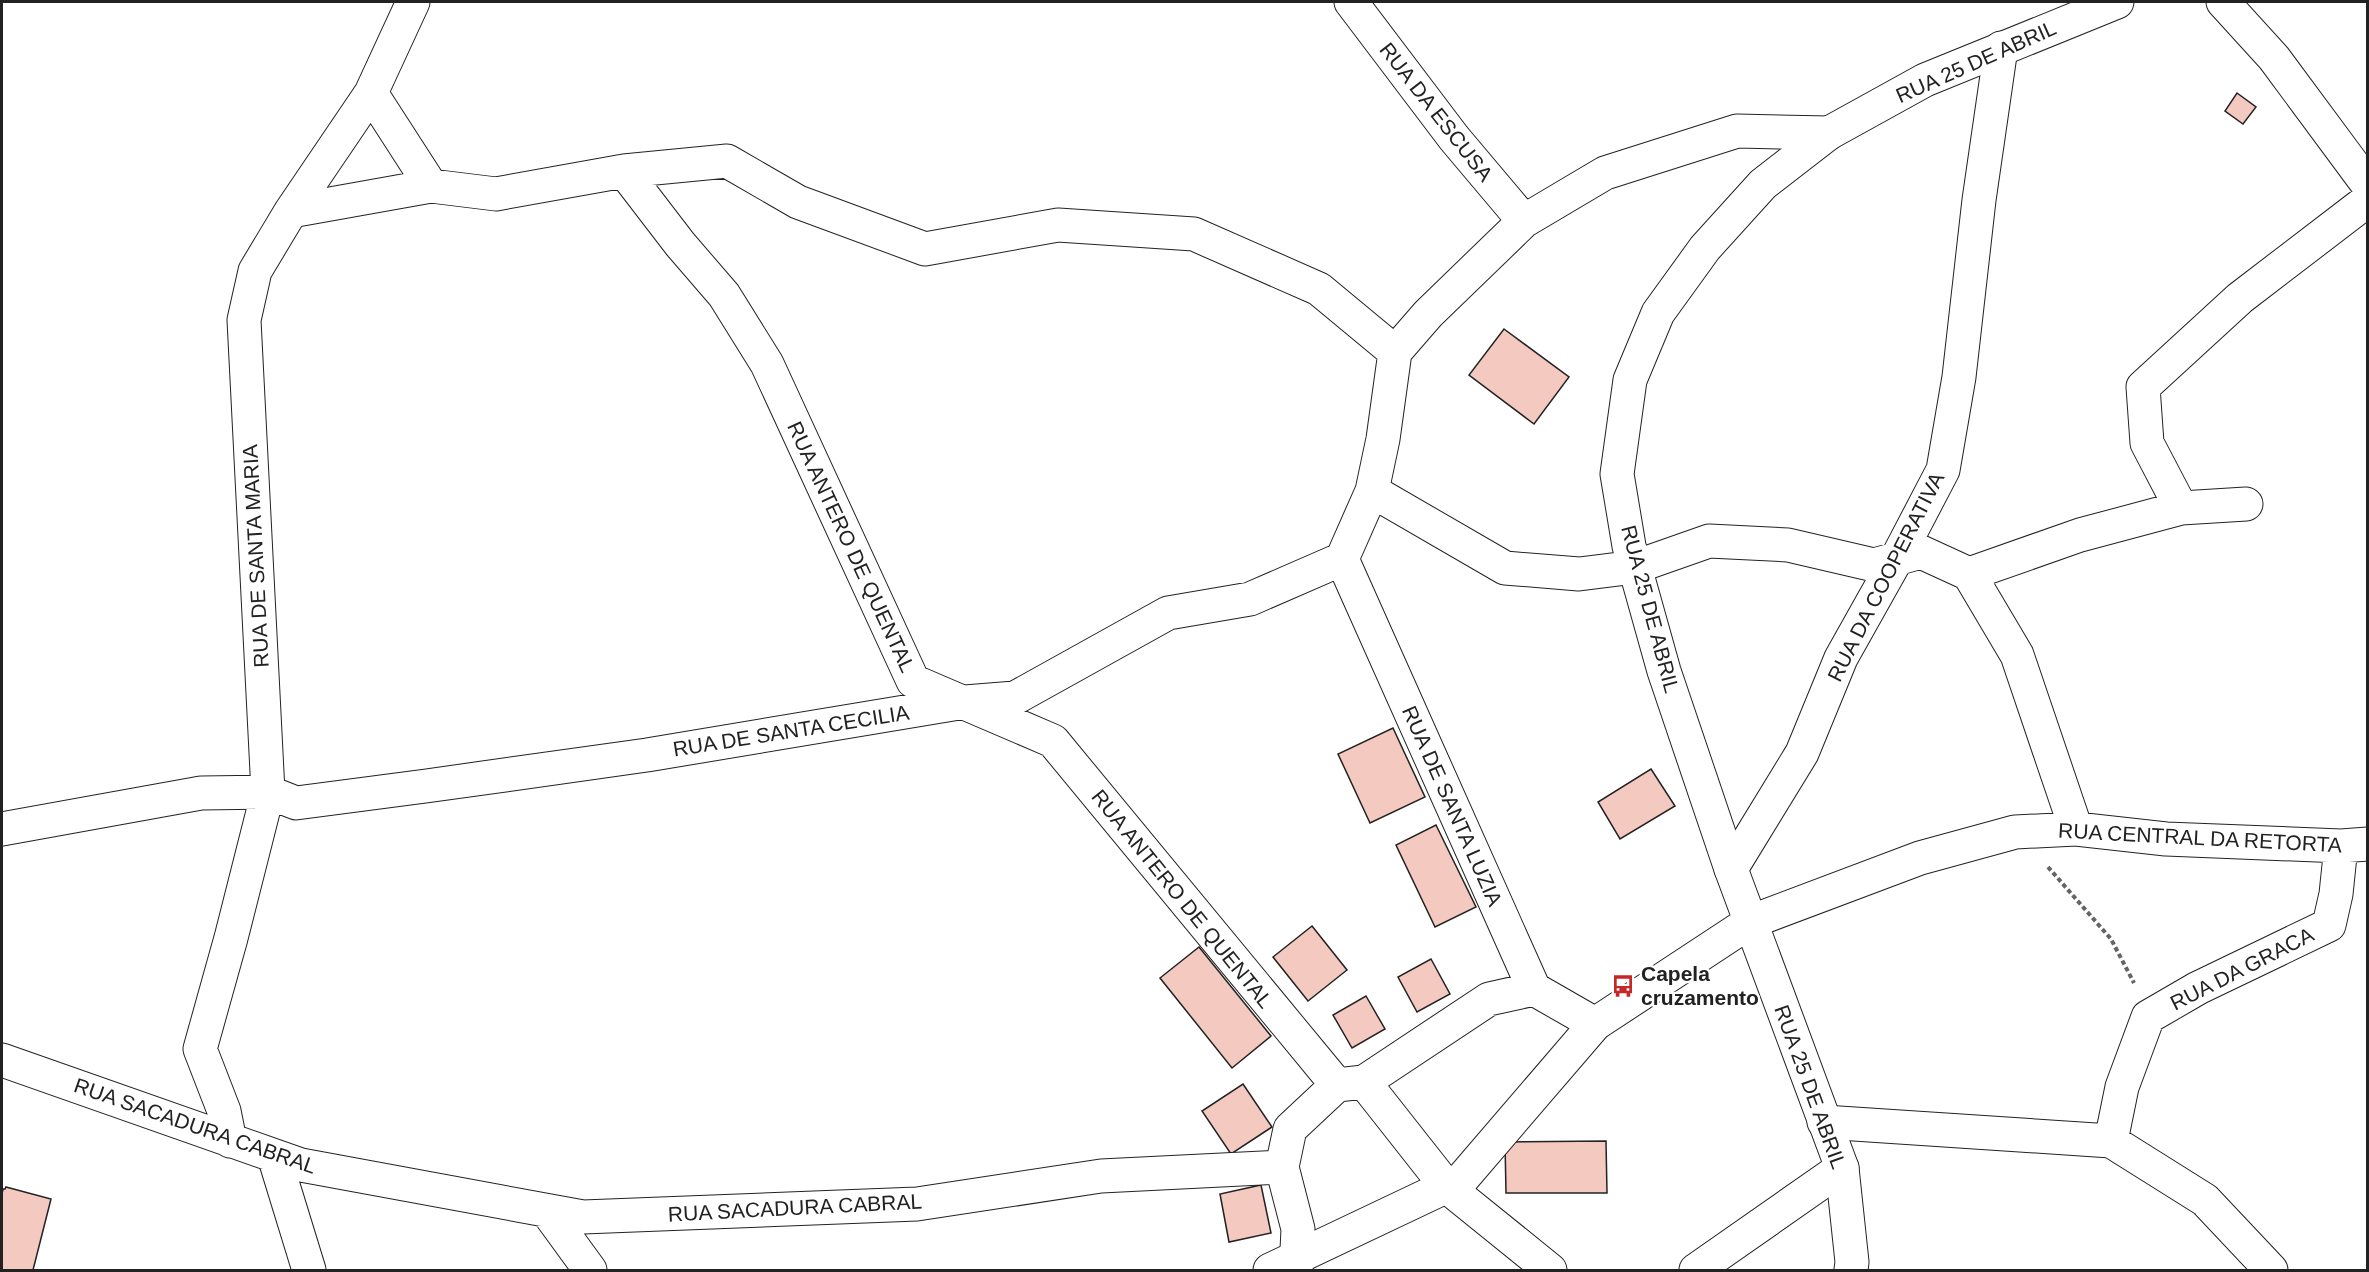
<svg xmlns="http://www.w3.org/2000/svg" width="2369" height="1272" font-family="Helvetica,sans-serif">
  <rect width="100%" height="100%" fill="#fff"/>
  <path fill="#f3c9c0" stroke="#222" stroke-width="1.5" d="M2237 93 2256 107 2243 124 2225 111Z
    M1504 329 1569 377 1534 424 1469 375Z
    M1393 728 1425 797 1370 823 1338 754Z
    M1651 769 1675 806 1620 839 1598 802Z
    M1436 825 1476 907 1435 927 1396 845Z
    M1312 926 1347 970 1308 1001 1273 957Z
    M1199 947 1271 1036 1232 1068 1160 978Z
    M1431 959 1450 994 1417 1012 1398 977Z
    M1366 996 1385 1029 1352 1048 1333 1015Z
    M1243 1084 1272 1127 1231 1154 1202 1111Z
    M1606 1141 1607 1193H1506L1505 1142Z
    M1261 1185 1271 1233 1229 1242 1220 1194Z
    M6 1187 51 1199 33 1270H2V1194L3 1189H5Z"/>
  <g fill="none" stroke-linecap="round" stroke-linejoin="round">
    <g stroke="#222" stroke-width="35">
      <path id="street" d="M1351 2 1454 138 1524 221
        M2223 2 2274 58 2368 185
        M371 93 431 186 496 194 624 171 727 161 798 202 925 249 1058 225 1194 234 1319 289 1395 352
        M624 171 680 244 724 295 767 364 913 681 1053 741 1337 1085
        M291 211 431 186
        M1395 352 1428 314 1524 221 1605 173 1737 131 1829 133
        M1372 491 1505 568 1579 574 1635 567 1709 541 1788 545 1874 565 1921 552 1969 574 2080 535 2181 508 2246 504
        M2181 508 2147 443 2143 387 2240 298 2368 200
        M1342 559 1534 989 1595 1024
        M1969 574 2017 655 2076 829
        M2 829 201 793 268 792 296 803 426 786 647 755 965 702 1015 698 1168 613 1250 599 1342 559 1372 491 1383 439 1395 352
        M1731 869 1802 753 1841 658 1896 560 1943 470 1959 377 1979 200 2001 48
        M1750 922 1920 858 2015 832 2076 829 2166 839 2341 846 2368 844
        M2 1060 301 1165 583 1217 917 1204 1101 1176 1282 1167
        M1364 1082 1446 1186 1550 1270
        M1824 1122 2111 1141 2205 1200 2271 1270
        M230 1141 224 1111 200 1049 231 938 268 792 244 320 255 271 291 211 371 93 413 2
        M2111 1141 2122 1087 2148 1017 2198 988 2329 925 2336 894 2341 846
        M274 1156 309 1270
        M547 1211 590 1270
        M1296 1270 1298 1229 1282 1167 1290 1129 1337 1085 1364 1082 1489 999 1534 989
        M1696 1270 1842 1168"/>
    </g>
    <g stroke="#222" stroke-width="35">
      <path id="secondary" d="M1270 1270 1462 1179 1595 1024 1750 922
        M1851 1270 1852 1262 1842 1168 1731 869 1664 671 1629 546 1617 474 1630 380 1658 313 1705 248 1763 184 1829 133 1925 80 2117 2"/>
    </g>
    <path stroke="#646464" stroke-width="4" stroke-dasharray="4.5 3" stroke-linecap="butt" d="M2048 867 2111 939 2134 983"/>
    <use href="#street" stroke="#fff" stroke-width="33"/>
    <use href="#secondary" stroke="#fff" stroke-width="33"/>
  </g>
  <defs>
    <g id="bus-bare" transform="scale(1.8)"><path d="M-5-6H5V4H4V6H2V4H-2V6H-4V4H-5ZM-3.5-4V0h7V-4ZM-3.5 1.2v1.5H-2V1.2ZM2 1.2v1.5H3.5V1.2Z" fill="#c62828" stroke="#fff" stroke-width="2.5" paint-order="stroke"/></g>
  </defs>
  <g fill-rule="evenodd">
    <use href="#bus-bare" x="1623" y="986"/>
  </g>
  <g text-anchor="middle" stroke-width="4.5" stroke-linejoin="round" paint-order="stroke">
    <g font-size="21" fill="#222" stroke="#fff">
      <text transform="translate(1976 62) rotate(-24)" y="7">RUA 25 DE ABRIL</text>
      <text transform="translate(1436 112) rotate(52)" y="7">RUA DA ESCUSA</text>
      <text transform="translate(851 547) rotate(65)" y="7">RUA ANTERO DE QUENTAL</text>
      <text transform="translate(256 556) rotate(-93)" y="7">RUA DE SANTA MARIA</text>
      <text transform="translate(1886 577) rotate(-63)" y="7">RUA DA COOPERATIVA</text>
      <text transform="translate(1650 609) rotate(75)" y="7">RUA 25 DE ABRIL</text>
      <text transform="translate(791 731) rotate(-9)" y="7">RUA DE SANTA CECILIA</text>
      <text transform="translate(1452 806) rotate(66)" y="7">RUA DE SANTA LUZIA</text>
      <text transform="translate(2200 838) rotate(3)" y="7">RUA CENTRAL DA RETORTA</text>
      <text transform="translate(1182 899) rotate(51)" y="7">RUA ANTERO DE QUENTAL</text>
      <text transform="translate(2242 969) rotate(-27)" y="7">RUA DA GRACA</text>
      <text transform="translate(1810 1087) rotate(70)" y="7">RUA 25 DE ABRIL</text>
      <text transform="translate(195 1126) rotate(19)" y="7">RUA SACADURA CABRAL</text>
      <text transform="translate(795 1208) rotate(-3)" y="7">RUA SACADURA CABRAL</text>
    </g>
    <g font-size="21" font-weight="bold" fill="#222" stroke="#fff" text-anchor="start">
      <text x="1641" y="981">Capela<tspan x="1641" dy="24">cruzamento</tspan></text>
    </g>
  </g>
  <rect width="2369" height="1272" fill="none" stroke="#222222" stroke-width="6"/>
</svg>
